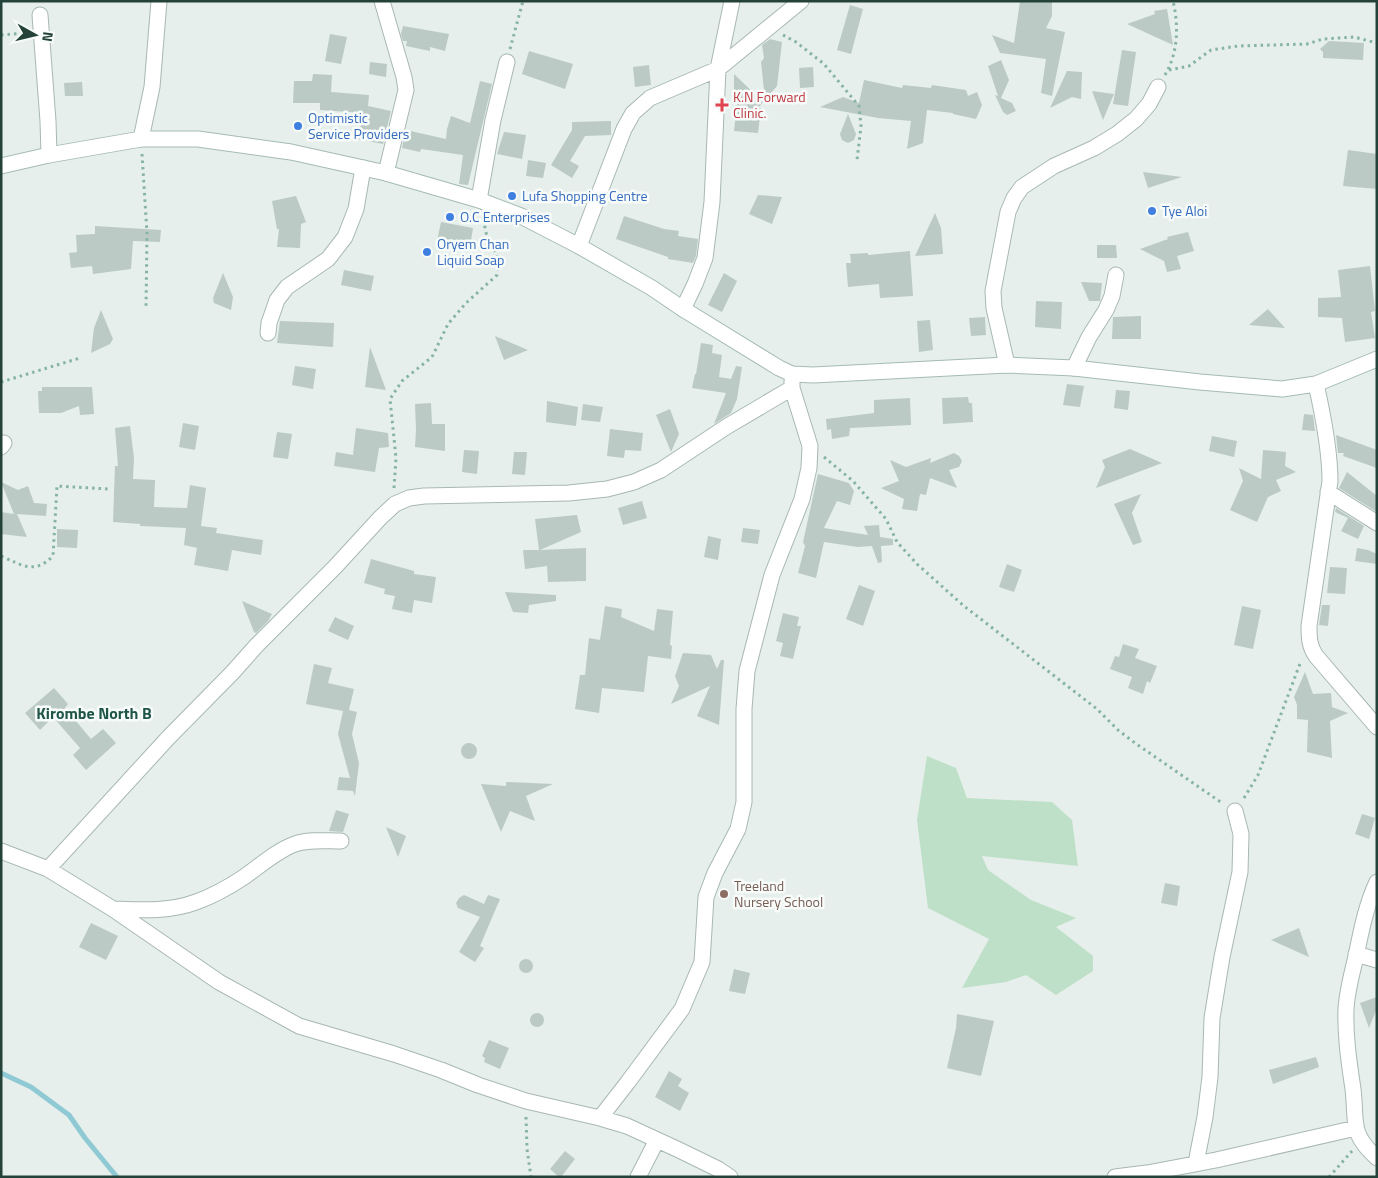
<svg xmlns="http://www.w3.org/2000/svg" width="1378" height="1178" font-family="'Titillium Web',sans-serif">
  <rect width="100%" height="100%" fill="#e6efeb"/>
  <path fill="#bfe0c8" d="M927 756 956 768 967 798 1052 802 1072 820 1078 866 982 856 988 870 1031 900 1076 918 1056 927 1093 956V971L1056 995 1026 975 1006 982 962 988 989 939 928 908 917 820Z"/>
  <g fill="none" stroke-linecap="round" stroke-linejoin="round">
    <path stroke="#8ec9d4" stroke-width="5" d="M1 1073 31 1087 69 1115 85 1138 117 1177"/>
  </g>
  <path fill="#bbcac4" d="M1020 1H1052V16L1046 28 1065 32 1052 96 1041 93 1046 59 1000 53 992 35 1014 43Z
    M850 5 863 9 851 54 837 50Z
    M1167 9 1173 45 1127 24 1155 14 1154 11Z
    M403 26 449 34 445 51 430 47V51L406 46 407 41H403L401 34Z
    M330 34 347 37 341 64 325 61Z
    M770 39 782 42 777 86 765 100 761 62 764 58 762 45Z
    M1329 41 1364 43 1363 60 1323 58V52L1320 49Z
    M1122 50 1136 52 1128 106 1113 104Z
    M529 51 573 64 565 89 522 74Z
    M1001 60 1009 80 1001 98 1012 103 1016 111 1007 115 1003 112 995 95 998 96 988 66Z
    M370 62 387 64 386 77 369 74Z
    M649 65 651 85 635 87 633 67Z
    M813 67 814 87 800 88 799 68Z
    M1067 71 1082 72 1081 99 1072 97 1050 108Z
    M313 74 332 75 331 92 369 95 368 106 391 111 383 144 358 139 363 113 320 110V103H293L294 81H312Z
    M734 74 763 102 758 108H761L758 133 734 131 738 96 734 93Z
    M864 80 902 88 903 85 931 88 932 85 966 90 968 96 977 92 982 105 976 119 953 114V113L927 110 923 143 907 149 911 121 878 118 820 107 843 97 859 103Z
    M480 81 492 84 468 185 459 184 463 155 421 149 420 152 402 148 406 130 446 139 447 129 451 116 470 123Z
    M82 82 83 96H65L64 83Z
    M1092 91 1114 94 1103 120Z
    M848 114 856 134 854 140 848 143 842 140 840 134Z
    M611 121V135L585 136 570 161 579 166 572 178 551 165 572 130V122Z
    M504 132 526 135 522 159 497 154Z
    M1348 150 1377 154V189L1343 186Z
    M528 160 546 163 543 178 526 176Z
    M1143 172 1182 177 1148 188Z
    M758 195 782 197 772 224 749 214Z
    M296 196 306 222 301 224 300 248 277 247 279 229H277L272 201Z
    M935 213 941 228 943 254 915 256Z
    M624 216 664 229 679 231 678 236 698 239 696 256 693 263 668 259V257L616 239Z
    M441 222 473 228 470 247 437 241Z
    M95 226 161 230 160 242 133 241 131 269 93 274 92 266 71 268 69 253 77 252 76 235 95 234Z
    M1188 232 1194 251 1177 256 1181 269 1167 272 1164 261 1140 249 1168 239 1167 237Z
    M1097 245H1116L1117 258H1097Z
    M910 251 913 296 880 298 879 284 848 287 846 263H851L850 254 868 253V255Z
    M1370 266 1375 311 1371 312 1375 338 1345 342 1342 318 1318 317V298L1341 297 1338 270Z
    M344 270 374 276 371 291 341 285Z
    M223 273 233 297 231 310 214 303 213 298Z
    M724 273 737 281 722 312 708 305Z
    M1081 282 1102 283 1100 301H1089Z
    M1036 301 1062 302 1061 329 1035 327Z
    M1268 309 1285 328 1249 325Z
    M101 310 113 339 110 344 91 353 94 328Z
    M1141 316V339H1112L1113 317Z
    M985 317 986 335 971 336 969 318Z
    M930 320 933 350 919 352 917 321Z
    M280 321 334 323 333 347 277 343Z
    M495 336 528 350 504 360Z
    M701 343 713 345 712 353 722 355 719 377 731 379 736 366 742 367 737 399 731 413 714 424 726 393 692 388 695 374H696Z
    M370 347 386 390 365 387Z
    M295 366 316 369 313 389 292 385Z
    M1067 384 1084 386 1080 407 1063 405Z
    M42 387H92L94 414 80 415 79 406 61 413H39L38 391H42Z
    M1116 390 1130 391 1128 410 1114 408Z
    M968 397 969 403H972L973 422 943 424 942 398Z
    M910 398 911 425 850 428 849 436 832 439 831 429 827 430 826 419 874 413V400Z
    M547 401 578 407 576 426 546 422Z
    M431 403 432 424H445V451L415 447 416 430 415 404Z
    M583 404 603 407 600 422 581 420Z
    M670 409 679 434 671 452 656 415Z
    M1304 414 1313 415 1315 431 1302 430Z
    M183 423 199 426 195 450 179 447Z
    M130 426 134 458 133 479 155 480 154 507 187 508 190 485 206 488 201 526 217 528 216 533 263 540 261 555 232 550 228 571 194 565 197 548 184 545 186 528 140 526V524L113 522 115 466H118L115 428Z
    M356 428 388 433 389 447 379 448 375 472 334 466 336 452 353 455Z
    M610 429 643 433 641 451 625 450 624 458 607 456Z
    M277 432 292 434 288 459 273 457Z
    M1336 435 1377 450V468L1343 456 1344 453H1338Z
    M1212 436 1237 441 1234 457 1209 451Z
    M1130 449 1162 463 1096 488 1105 467 1102 460Z
    M464 450 479 451 477 474 462 472Z
    M1263 450 1286 452 1285 466 1296 472 1276 480 1281 491 1268 497 1257 522 1230 510 1243 481 1239 468 1261 479Z
    M514 452H527L525 475 512 474Z
    M954 453 959 456 962 461 959 467 949 470 957 488 930 478 926 495 920 494 917 511 902 509 904 499 881 488 899 481 890 460 906 467 931 458 930 463Z
    M1347 472 1377 496V512L1339 488Z
    M818 474 849 483 854 491 850 505 837 501 824 528 868 535 864 526 879 525 880 537 893 539V545L881 546 882 562 878 563 872 546 858 547 824 542 816 578 798 573 805 546 803 542Z
    M1 482 18 490 28 486 34 503 47 504 46 516 17 514 27 537 1 534V512L14 514Z
    M1141 494 1132 513 1142 542 1133 545 1114 504Z
    M642 501 647 518 623 525 618 508Z
    M1336 508 1364 526 1358 539 1341 531 1348 518 1335 512Z
    M577 515 581 532 540 550 586 548V581L548 582 547 566 525 569 523 550H539L535 519Z
    M743 528 760 530 758 544 741 542Z
    M57 529 78 530 77 548 57 547Z
    M708 536 721 539 718 560 704 557Z
    M1357 548 1368 550 1377 554V564L1355 561Z
    M371 559 414 571V574L436 577 432 603 414 600 412 613 392 609 395 596 384 594 385 589 364 583Z
    M1007 564 1022 570 1014 592 999 587Z
    M1330 567 1347 568 1345 594 1327 593Z
    M859 585 875 591 863 626 846 619Z
    M505 592 556 595V601L529 605 528 613 513 612Z
    M242 601 272 614 268 621 256 633 254 632Z
    M1322 605H1330L1328 626 1319 625Z
    M605 606 622 609 621 617 654 631 657 609 673 611 670 645 672 646 671 659 648 656 644 692 602 688 599 713 575 709 580 675H585L589 638 600 640Z
    M1242 606 1261 610 1253 649 1234 645Z
    M783 613 799 617 797 626H801L793 659 780 656 783 643 776 641Z
    M335 617 354 626 348 640 328 631Z
    M1123 644 1139 649 1135 658 1157 666 1150 683 1147 681 1143 694 1128 688 1132 677 1110 669 1115 656 1119 657Z
    M683 653 711 655 717 669 721 660H724L719 725 697 716 710 686 671 704 679 686 675 676Z
    M314 664 332 668 328 683 354 689 349 710 357 712 352 734 359 763 355 796 353 791 337 790 339 777 350 778 338 734 343 711 306 704Z
    M1305 672 1313 694 1331 693 1332 707 1348 713 1330 721 1332 758 1307 752 1308 720 1297 719V705L1294 697Z
    M54 688 68 704 65 708 91 739 103 729 116 743 86 770 73 755 80 748 53 717 40 730 25 713Z
    M461 751a8 8 0 1 1 16 0a8 8 0 1 1-16 0Z
    M506 782 553 784 526 796 535 821 510 811 501 832 481 784 506 786Z
    M336 810 349 814 343 832 329 831Z
    M1362 814 1375 818 1369 839 1355 834Z
    M386 827 406 836 398 857Z
    M1165 883 1180 886 1177 906 1161 903Z
    M464 895 484 904 488 895 500 899 480 946 484 948 475 962 459 952 480 917 458 908 456 903 459 898Z
    M91 923 118 936 106 960 79 947Z
    M1299 928 1309 957 1271 940Z
    M519 966a7 7 0 1 1 14 0a7 7 0 1 1-14 0Z
    M734 969 750 973 745 994 729 991Z
    M1377 997V1008L1369 1028 1360 1003Z
    M530 1020a7 7 0 1 1 14 0a7 7 0 1 1-14 0Z
    M957 1014 994 1021 981 1076 947 1068 956 1028Z
    M489 1040 509 1048 500 1069 484 1062 485 1058 482 1056Z
    M1316 1057 1319 1067 1273 1084 1269 1070Z
    M669 1071 682 1079 678 1086 689 1093 680 1111 655 1097Z
    M565 1151 575 1159 561 1177H559L550 1169Z"/>
  <g fill="none" stroke-linecap="round" stroke-linejoin="round">
    <g stroke="#a8b8b2" stroke-width="17">
      <path id="street" d="M382 1 404 77 406 90 386 173
        M40 15 48 121 49 155
        M141 139 152 87 159 1
        M479 200 493 120 507 62
        M579 246 624 129 633 113 650 98 718 69 801 1
        M683 309 695 284 705 258 712 202 718 69 732 1
        M268 333 269 323 277 300 287 287 328 259 345 237 356 209 363 168
        M1007 365 994 308 993 291 1008 212 1014 198 1022 187 1054 166 1094 148 1117 134 1136 119 1149 104 1158 87
        M1074 368 1089 337 1106 310 1112 296 1116 275
        M1316 384C1323 415 1330 449 1330 481L1309 626C1309 637 1309 646 1316 656L1377 727
        M1 447 4 443
        M1328 492 1377 523
        M1 851 48 869 113 909 219 982 299 1026 394 1054 441 1070 478 1085 526 1101 600 1118 627 1126 679 1150 718 1169 730 1177
        M48 869 168 738 232 673 257 645 335 567 380 518 395 504 409 498 424 496 569 493 607 489 634 482 661 470 726 427 792 388
        M1377 882C1366 905 1361 932 1356 956 1352 974 1347 991 1346 1009 1345 1036 1349 1062 1353 1089 1357 1122 1349 1133 1377 1158
        M113 909C141 910 169 912 196 902 213 896 229 887 244 877 260 866 276 851 295 844 309 839 326 841 341 841
        M1356 954 1377 960
        M600 1118 628 1082 682 1009 702 962 706 897 715 873 738 829 744 802V709L747 671 772 575 802 499 809 468 810 446 792 388V381
        M1196 1163 1205 1117 1210 1077 1212 1018 1222 957 1240 872 1241 834 1235 811
        M638 1177 657 1140
        M1115 1177 1147 1173 1216 1160 1356 1128"/>
    </g>
    <g stroke="#a4bbb3" stroke-width="17">
      <path id="secondary" d="M1 166 49 155 141 139H198L291 152 386 173 479 200 521 216 579 246 652 288 683 309 779 368 792 374 813 375 1007 365 1074 368 1200 382 1282 389 1316 384 1377 359"/>
    </g>
    <path stroke="#86b3a5" stroke-width="3" stroke-dasharray="2.5 4" stroke-linecap="butt" d="M1 35 28 33
      M783 35 796 42 824 64 859 106 861 126 857 160
      M510 49 523 1
      M1169 70 1189 66 1211 50 1238 46 1307 44 1323 39 1354 37 1377 43
      M1165 75C1178 53 1179 26 1173 1
      M142 154 147 233 146 309
      M1 382 80 358
      M824 457 853 481 886 519 897 542 917 564 964 606 1097 709 1118 730 1135 743 1222 803
      M394 488 396 458 390 399 402 381 432 357 448 324 466 303 497 275 499 263 497 255 487 237 483 218
      M1 556C22 565 34 575 53 556L57 486 108 489
      M1244 798 1258 775 1301 661
      M526 1117 527 1149 531 1177
      M1329 1177 1352 1151"/>
    <use href="#street" stroke="#fff" stroke-width="15"/>
    <use href="#secondary" stroke="#fff" stroke-width="15"/>
  </g>
  <path fill="#e0444e" stroke="#f7fbf9" stroke-width="2" d="M719.5 97.5h5v5h5v5h-5v5h-5v-5h-5v-5h5z"/>
  <g fill="#3f7fe0" stroke="#f7fbf9" stroke-width="2">
    <circle cx="298" cy="126" r="5"/>
    <circle cx="512" cy="196" r="5"/>
    <circle cx="1152" cy="211" r="5"/>
    <circle cx="450" cy="217" r="5"/>
    <circle cx="427" cy="252" r="5"/>
  </g>
  <circle fill="#8d6e63" stroke="#f7fbf9" stroke-width="2" cx="724" cy="894" r="5"/>
  <g text-anchor="middle" stroke-width="5" stroke-linejoin="round" paint-order="stroke">
    <g font-size="14" fill="#be3a42" stroke="#f7fbf9" text-anchor="start">
      <text x="733" y="102">K.N Forward<tspan x="733" dy="16">Clinic.</tspan></text>
    </g>
    <g font-size="14" fill="#366cbe" stroke="#f7fbf9" text-anchor="start">
      <text x="308" y="123">Optimistic<tspan x="308" dy="16">Service Providers</tspan></text>
      <text x="522" y="201">Lufa Shopping Centre</text>
      <text x="1162" y="216">Tye Aloi</text>
      <text x="460" y="222">O.C Enterprises</text>
      <text x="437" y="249">Oryem Chan<tspan x="437" dy="16">Liquid Soap</tspan></text>
    </g>
    <g font-size="14" fill="#785e54" stroke="#f7fbf9" text-anchor="start">
      <text x="734" y="891">Treeland<tspan x="734" dy="16">Nursery School</tspan></text>
    </g>
    <g font-size="16" font-weight="bold" fill="#1f5548" stroke="#f7fbf9">
      <text x="94" y="719">Kirombe North B</text>
    </g>
  </g>
  <rect width="1378" height="1178" fill="none" stroke="#24423a" stroke-width="5"/>
  <g transform="translate(35 35) rotate(98)" stroke="#f7fbf9" stroke-width="4" paint-order="stroke">
  <path d="M0-4L9 19L0 12L-9 19Z" fill="#24423a"/>
  <text y="-8" font-size="14" font-weight="bold" text-anchor="middle" fill="#24423a">N</text>
  </g>
</svg>
